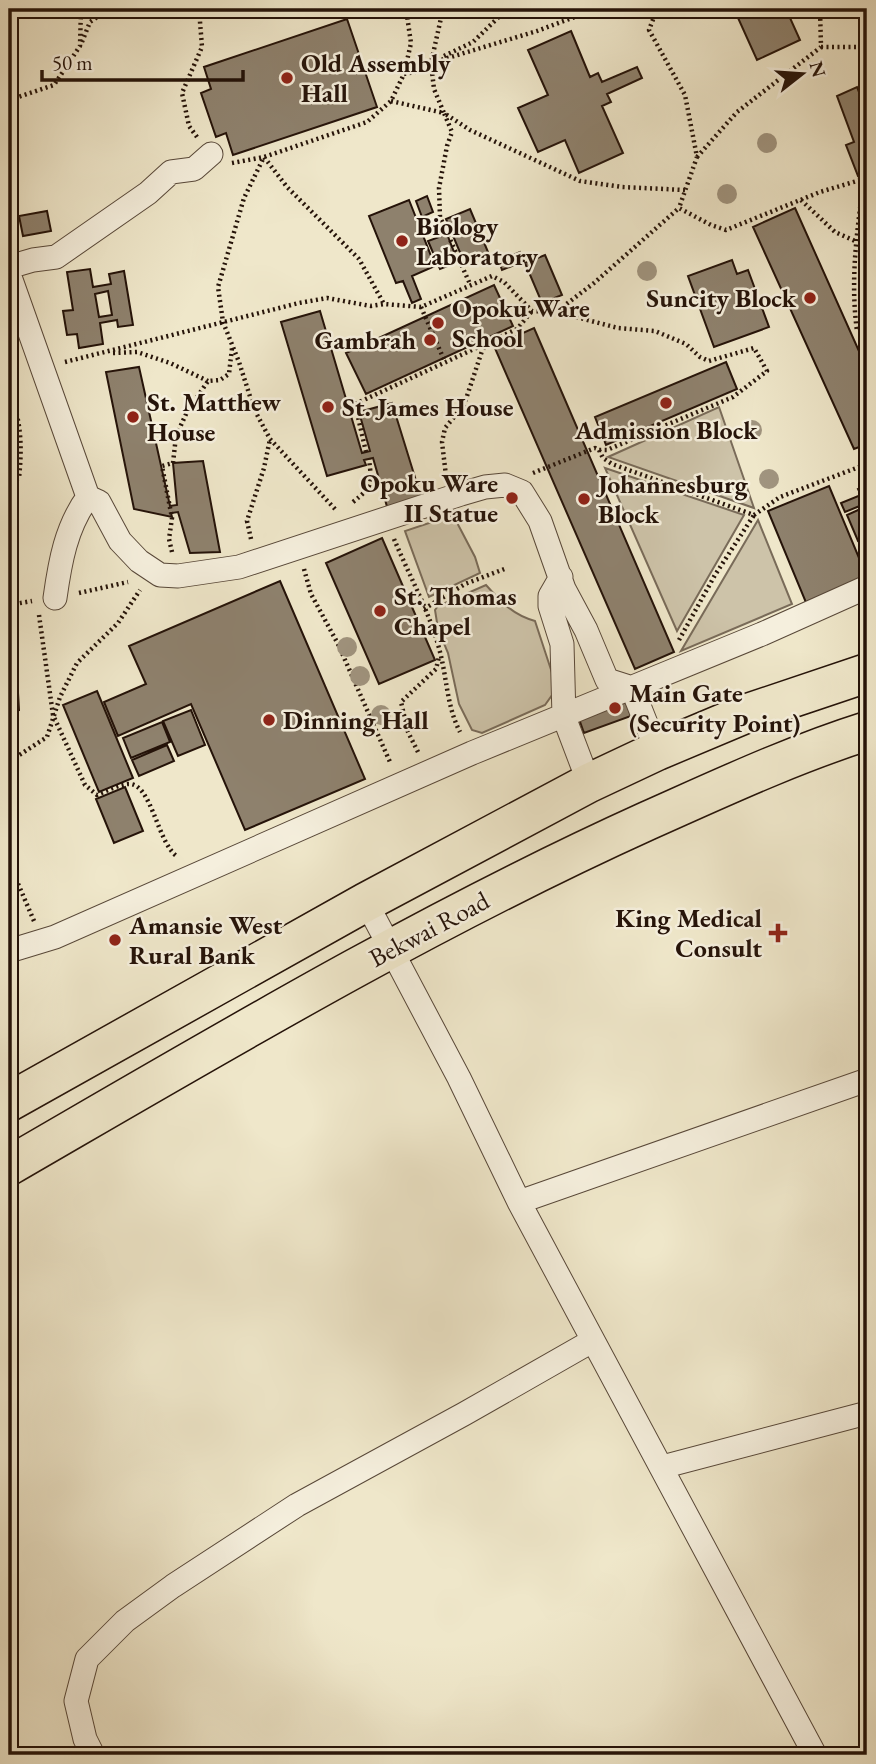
<svg xmlns="http://www.w3.org/2000/svg" width="876" height="1764" font-family="'EB Garamond',serif">
  <rect width="100%" height="100%" fill="#efe7ca"/>
  <filter id="stains"><feTurbulence type="fractalNoise" baseFrequency=".00286" numOctaves="4"/><feColorMatrix values="0 0 0 0 .2 0 0 0 0 .09 0 0 0 0 .02 0 0 0 .5 -.17"/></filter>
  <radialGradient id="worn" r=".72"><stop offset=".6" stop-color="#630" stop-opacity="0"/><stop offset="1" stop-color="#630" stop-opacity=".3"/></radialGradient>
  <path fill="#cdc3a9" stroke="#796b59" stroke-width="2" d="M719 407 754 508 608 457Z
    M605 468 744 515 677 631Z
    M453 515 475 557 480 573 429 597 405 531Z
    M758 520 792 604 681 651Z
    M486 585C501 602 513 615 535 621L557 688 545 705 482 733 472 730 459 704 448 653 438 629 435 610 438 606Z"/>
  <path fill="#8e816d" stroke="#251309" stroke-width="2" fill-rule="evenodd" d="M217 9H247L220 17Z
    M734 9H786L800 40 757 60Z
    M347 19 377 107 233 155 226 133 216 137 201 93 211 89 204 67Z
    M571 31 590 77 598 73 602 82 637 67 642 78 607 94 611 102 602 106 623 153 579 173 565 140 538 152 518 108 548 95 528 50Z
    M857 87 867 113V173L858 176 846 145 854 142 837 96Z
    M427 196 433 212 422 217 416 201Z
    M409 200 435 266 412 276 421 299 412 303 403 281 396 283 369 216Z
    M795 208 867 369V444L854 449 753 227Z
    M470 209 488 252 464 262 446 219Z
    M47 211 51 231 23 236 19 216Z
    M447 234 458 262 440 269 428 241Z
    M520 252 524 261 502 270 499 261Z
    M545 255 562 295 542 303 525 263Z
    M732 260 737 274 748 270 769 327 714 347 688 276Z
    M90 269 93 287 111 284 109 274 124 271 133 325 118 327 117 320 100 323 103 344 79 348 77 334 67 335 63 311 73 310 67 272ZM108 291 112 315 99 317 95 294Z
    M494 285 513 326 366 394 346 353Z
    M320 311 362 453 370 451 359 412 392 403 422 500 388 510 373 458 364 460 366 465 327 476 281 322Z
    M534 328 674 652 635 669 494 346Z
    M726 362 737 389 606 445 595 417Z
    M139 367 170 506 177 505 173 463 203 461 220 552 190 553 178 512 171 513 172 517 134 509 106 372Z
    M867 485V503L845 512 841 503 861 495 858 489Z
    M829 486 867 577 807 605 768 511Z
    M867 506V537L858 541 847 515Z
    M382 538 435 660 379 684 326 563Z
    M280 581 365 779 245 830 191 704 118 736 104 702 146 684 129 646Z
    M9 624H14L19 710 9 711Z
    M97 691 133 778 99 792 63 705Z
    M625 699 631 716 584 733 578 716Z
    M191 710 205 745 178 756 163 721Z
    M162 722 170 742 131 758 123 738Z
    M167 745 174 761 139 776 132 760Z
    M125 787 143 831 114 843 96 799Z"/>
  <g fill="none" stroke-linecap="round" stroke-linejoin="round">
    <g stroke="#584839" stroke-width="25">
      <path id="minor" d="M9 267 33 260 56 257 148 193 171 172 194 169 211 154
        M9 274 88 497 99 502 120 541 139 561 160 575 178 576 239 567 461 494 485 487 505 485 522 492 540 521 564 589 586 630 607 680 632 688 657 751
        M561 577 550 596V606L562 644 564 717 589 783
        M55 598C60 562 66 527 88 497
        M366 902 459 1078 519 1202 815 1755
        M9 951 55 937 472 753 762 634 867 587
        M519 1202 867 1080
        M662 1467 867 1413
        M93 1755 85 1739 76 1701 87 1659 125 1621 173 1586 297 1505 464 1414 592 1341"/>
    </g>
    <g stroke="#251309" stroke-width="41">
      <path id="trunk" d="M9 1102 366 902 589 783 657 751 745 714 867 673
        M9 1166C218 1045 426 921 647 821 719 789 791 755 867 731"/>
    </g>
    <path stroke="#251309" stroke-width="4.5" stroke-dasharray="2 3.5" stroke-linecap="butt" d="M657 9 649 30 685 95 697 157 679 208
      M82 42 90 22 109 9
      M821 47H867
      M444 56 473 42 507 9
      M431 63 434 89 444 113 470 130 580 181 622 187 685 190
      M431 63 537 31 596 9
      M404 74 420 71 431 63 443 9
      M9 100 54 85 80 46 81 9
      M391 101 444 113 452 132 447 146 439 188 440 217 470 284
      M197 137 189 126 182 93 202 47 199 9
      M697 157 737 112 821 47 820 9
      M232 163 264 157 367 122 391 101 404 74 411 43 406 9
      M864 179C857 230 850 280 857 331L867 327
      M801 200 835 232 855 241
      M421 307 445 362
      M113 353 137 352 170 363 208 381
      M65 362 299 303 327 298 371 306 384 304 421 307 492 276 504 282 532 311 556 312 594 283 679 208 711 225 726 230 820 192 867 178
      M9 393C22 420 22 449 19 478L9 485
      M599 450 603 458 612 464 754 515 780 497 867 464
      M366 452 355 404 487 343
      M533 473 595 448 599 450H607L733 397 767 371 754 348 709 361 700 357 686 344 655 331 618 328 557 312
      M446 476 442 442 445 428 464 405 482 351 487 343 517 329 532 311
      M353 502C373 486 372 485 369 459
      M335 509 270 439 254 409 239 362 223 322 218 287 244 198 264 157 287 187 359 259 384 304
      M251 539 247 521 264 468 270 439
      M394 539C409 575 431 615 440 652 447 679 447 707 460 732
      M172 552 169 539 172 518 162 466 173 463 176 436 187 412 208 381 220 380 229 374 232 348
      M304 569 311 594 338 644 390 762
      M79 593 128 582
      M9 605 32 601
      M424 609 465 584 507 568
      M39 615 53 715 85 785 97 795C106 791 118 785 128 784 152 782 157 844 178 857
      M679 640 715 575 754 515
      M418 752 408 732 401 702 436 669 439 657
      M34 921 13 872 15 826 10 761 47 737 60 697 77 663 118 623 140 590"/>
    <use href="#minor" stroke="#f5efdd" stroke-width="23"/>
    <use href="#trunk" stroke="#efe7ca" stroke-width="38"/>
  </g>
  <g fill="#a0947f">
    <circle cx="767" cy="143" r="10"/>
    <circle cx="727" cy="194" r="10"/>
    <circle cx="647" cy="271" r="10"/>
    <circle cx="752" cy="430" r="10"/>
    <circle cx="769" cy="479" r="10"/>
    <circle cx="347" cy="647" r="10"/>
    <circle cx="360" cy="676" r="10"/>
    <circle cx="381" cy="715" r="10"/>
  </g>
  <g fill="#8f2418" stroke="#f5efdd" stroke-width="2.5">
    <circle cx="287" cy="78" r="7"/>
    <circle cx="402" cy="241" r="7"/>
    <circle cx="810" cy="298" r="7"/>
    <circle cx="438" cy="323" r="7"/>
    <circle cx="430" cy="340" r="7"/>
    <circle cx="666" cy="403" r="7"/>
    <circle cx="328" cy="407" r="7"/>
    <circle cx="133" cy="417" r="7"/>
    <circle cx="512" cy="498" r="7"/>
    <circle cx="584" cy="499" r="7"/>
    <circle cx="380" cy="611" r="7"/>
    <circle cx="615" cy="708" r="7"/>
    <circle cx="269" cy="720" r="7"/>
    <path d="M774.5 922.5h7v7h7v7h-7v7h-7v-7h-7v-7h7z"/>
    <circle cx="115" cy="940" r="7"/>
  </g>
  <g text-anchor="middle" stroke-width="5" stroke-linejoin="round" paint-order="stroke">
    <g font-size="26" font-weight="bold" fill="#251309" stroke="#f5efdd" text-anchor="start">
      <text x="301" y="72">Old Assembly<tspan x="301" dy="30">Hall</tspan></text>
      <text x="416" y="235">Biology<tspan x="416" dy="30">Laboratory</tspan></text>
      <text x="796" y="307" text-anchor="end">Suncity Block</text>
      <text x="452" y="317">Opoku Ware<tspan x="452" dy="30">School</tspan></text>
      <text x="416" y="349" text-anchor="end">Gambrah</text>
      <text x="147" y="411">St. Matthew<tspan x="147" dy="30">House</tspan></text>
      <text x="342" y="416">St. James House</text>
      <text x="666" y="439" text-anchor="middle">Admission Block</text>
      <text x="498" y="492" text-anchor="end">Opoku Ware<tspan x="498" dy="30">II Statue</tspan></text>
      <text x="598" y="493">Johannesburg<tspan x="598" dy="30">Block</tspan></text>
      <text x="394" y="605">St. Thomas<tspan x="394" dy="30">Chapel</tspan></text>
      <text x="629" y="702">Main Gate<tspan x="629" dy="30">(Security Point)</tspan></text>
      <text x="283" y="729">Dinning Hall</text>
      <text x="762" y="927" text-anchor="end">King Medical<tspan x="762" dy="30">Consult</tspan></text>
      <text x="129" y="934">Amansie West<tspan x="129" dy="30">Rural Bank</tspan></text>
    </g>
    <g font-size="26" fill="#251309" stroke="#f5efdd">
      <text transform="translate(429 929) rotate(-28)" y="9">Bekwai Road</text>
    </g>
  </g>
  <rect width="876" height="1764" fill="none" stroke="#efe7ca" stroke-width="35"/>
  <rect x="10" y="10" width="855" height="1743" fill="none" stroke="#251309" stroke-width="3.5"/>
  <rect x="18" y="18" width="841" height="1729" fill="none" stroke="#251309" stroke-width="2"/>
  <g transform="translate(802 74) rotate(73)" stroke="#f5efdd" stroke-width="5" paint-order="stroke">
  <path d="M0-5L12 26L0 18L-12 26Z" fill="#251309"/>
  <text y="-10" font-size="19" font-weight="bold" text-anchor="middle" fill="#251309">N</text>
  </g>
  <path d="M42 70v10h201v-10" fill="none" stroke="#251309" stroke-width="3.5"/>
  <text x="52" y="70" font-size="21" fill="#251309" stroke="#f5efdd" stroke-width="5" paint-order="stroke">50 m</text>
  <rect width="100%" height="100%" filter="url(#stains)"/>
  <rect width="100%" height="100%" fill="url(#worn)"/>
</svg>
